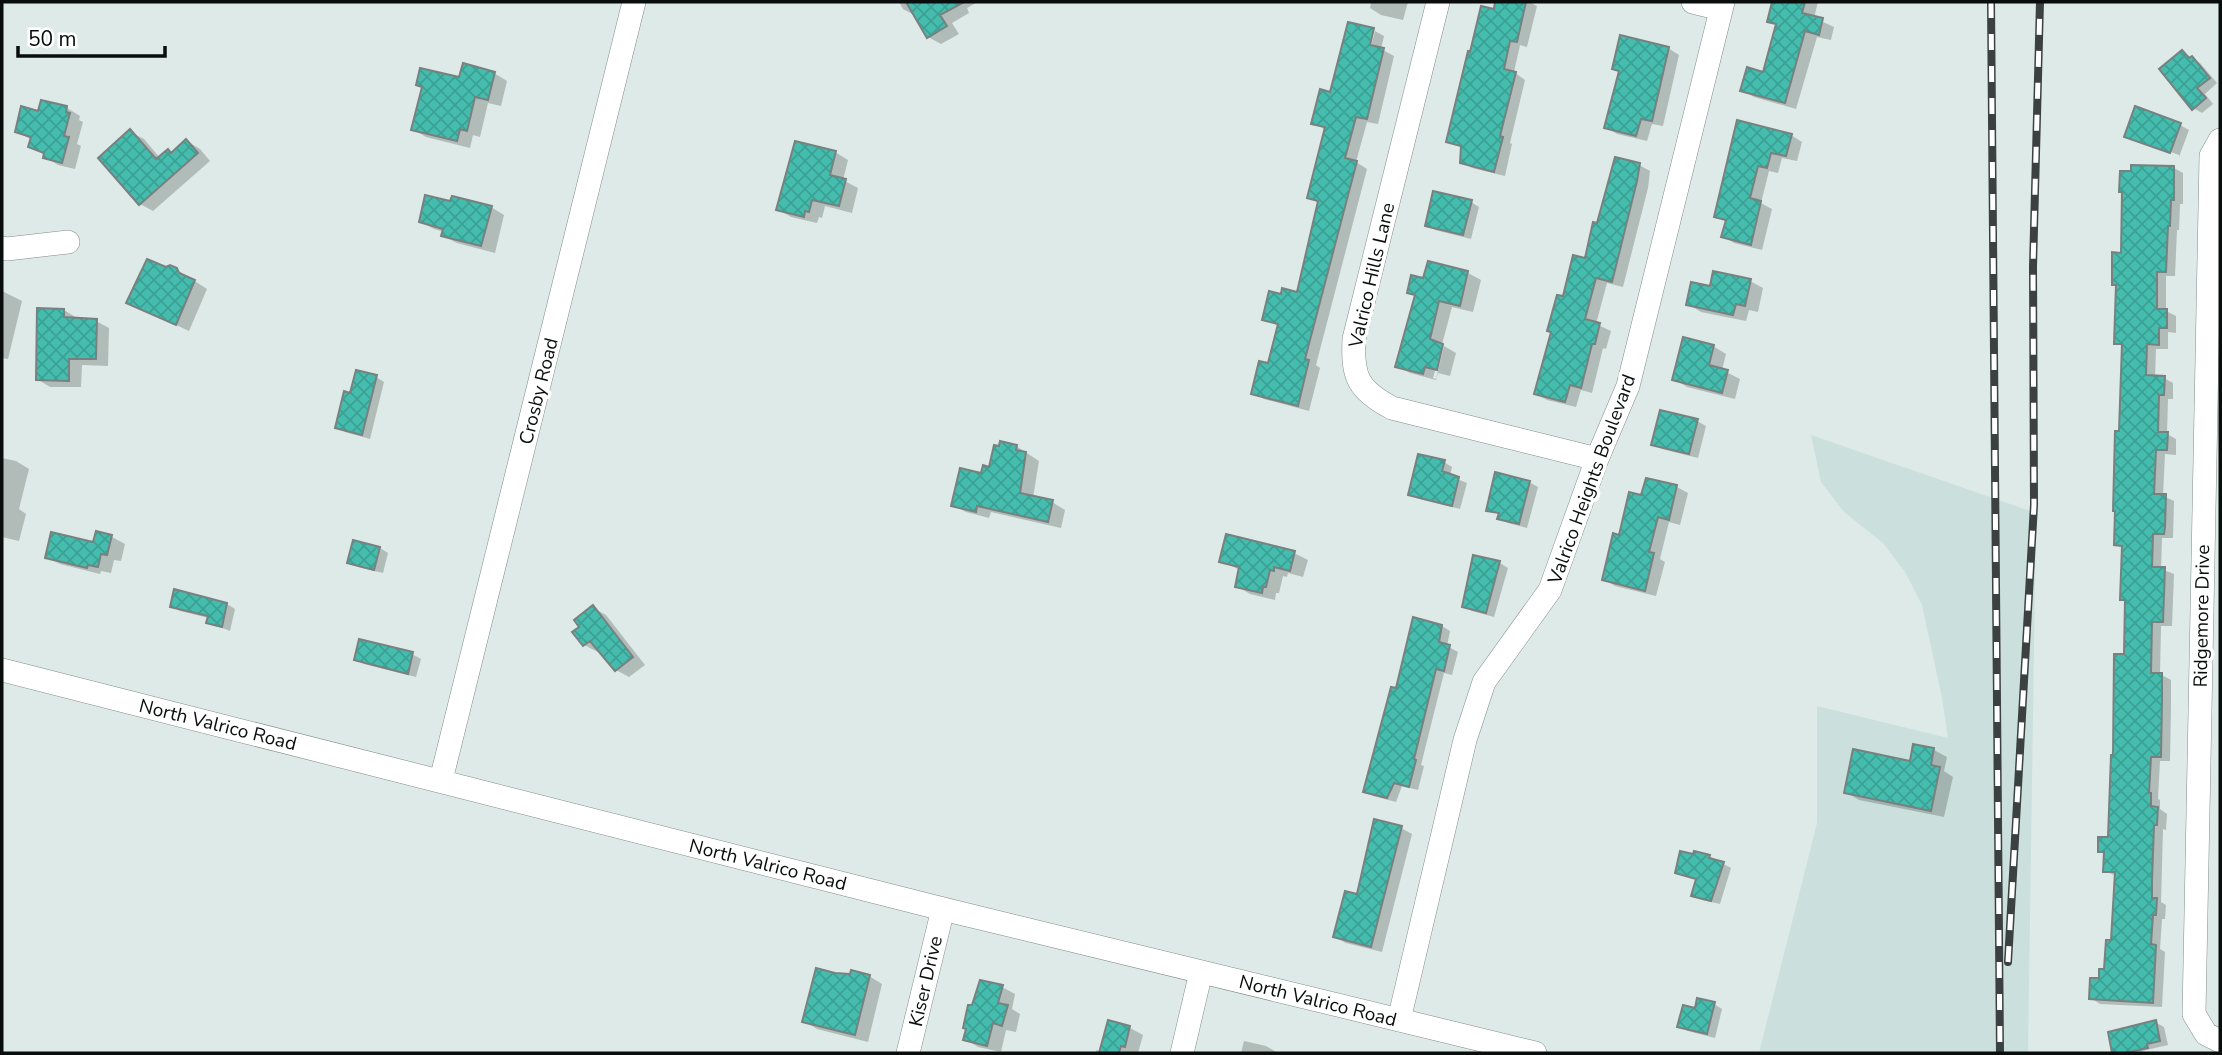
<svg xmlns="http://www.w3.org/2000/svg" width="2222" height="1055" font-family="'Nunito Sans',sans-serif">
  <defs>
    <pattern id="building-cross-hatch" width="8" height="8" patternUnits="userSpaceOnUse" patternTransform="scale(1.75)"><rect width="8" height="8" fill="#45bdae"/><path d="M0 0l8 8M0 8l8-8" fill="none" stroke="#3ba194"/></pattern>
  </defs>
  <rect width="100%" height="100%" fill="#deeae7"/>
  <path fill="#cbe0dc" d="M1811 435 2036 513 2028 1053H1759L1817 823V706L1948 738 1942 698 1922 605 1905 572 1883 543 1844 512 1821 482Z"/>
  <path fill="#0003" d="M899 2H975L976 3 967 8 969 13 952 23 959 34 941 44 928 37 916 16 903 9Z
    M1371 2H1408L1403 20 1381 15 1370 8Z
    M1497 2H1529L1537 6 1527 47 1520 45 1514 72 1525 80 1510 143 1512 144 1505 176 1472 168 1462 162 1463 148 1448 141 1472 54 1495 11Z
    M1774 2H1818L1814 18 1834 27 1831 40 1817 37 1796 109 1754 97 1742 90 1764 74 1778 26 1769 21Z
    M1349 24 1374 30H1371L1369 54 1375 31 1384 36 1381 49 1394 56 1378 124 1367 122 1356 162 1367 169 1316 365 1320 368 1309 411 1264 399 1253 393 1269 365 1279 326 1264 319 1282 296 1299 294 1319 203 1309 197 1326 130 1313 123 1331 94Z
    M1668 48 1679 55 1663 126 1652 124 1647 141 1617 134 1606 127 1620 72 1614 68Z
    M2183 52 2200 63 2217 83 2205 94 2213 104 2202 113 2193 108Z
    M494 73 507 81 501 106 488 103 480 137 473 135 470 148 426 137 413 129 424 88Z
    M42 102 67 108 80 116 79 120 83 122 77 144 81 146 75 169 58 165 45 157 46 155 30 146 32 140 17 132 39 113Z
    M1738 122 1791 135 1802 142 1797 161 1782 158 1778 173 1769 171 1761 203 1772 209 1762 250 1734 243 1723 236 1727 222 1716 216Z
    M2180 125 2189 130 2179 157V155L2133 138Z
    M130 132 144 139 160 158 168 151 173 154 187 141 200 149 210 161 153 211 140 204Z
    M835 152 848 160 843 180 858 188 852 213 825 206 822 218 819 217 817 223 791 217 778 209Z
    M1639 165 1650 171 1648 188 1623 287 1607 283 1596 324 1611 331 1606 349 1603 348 1592 393 1581 390 1576 407 1547 400 1536 394 1564 298 1586 260 1598 225Z
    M2174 168 2183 173V204H2180L2179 230H2177L2175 276H2166V311L2176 316V333L2168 332V349H2156L2155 377 2164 378 2173 383V399H2168L2167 434 2176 439V455L2165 454 2163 496 2174 501 2173 538H2162L2161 569 2174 574 2172 626H2161L2160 674 2171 680V707L2170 761H2160L2158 799 2160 800V809L2167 814 2166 830 2163 829 2161 902 2166 905 2165 919H2162L2160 949 2165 952 2162 1007 2100 1004 2091 998 2106 971 2113 942 2116 876 2105 871 2106 855 2100 851 2110 839 2126 656 2127 602 2122 599 2124 549 2116 544 2124 347 2116 343 2122 254Z
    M1471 202 1479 207 1471 239 1435 230 1427 225Z
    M452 203 491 207 504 215 495 253 457 243 443 236 444 232 434 229 421 222Z
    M1429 263 1468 273 1481 280 1473 312 1452 307 1433 378 1436 379 1444 346 1456 353 1450 376 1438 373 1436 380 1410 373 1397 366 1416 296 1409 292 1425 281Z
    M166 269H176L207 289 189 331 129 303Z
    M1750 281 1763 288 1758 312 1749 310 1746 321 1701 312 1688 304 1711 288Z
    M2 291 22 301 8 359 2 358Z
    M39 310H64L77 318 96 321 109 328 108 366 82 365 81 387H50L37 379Z
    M1713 346 1726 354 1722 370 1740 379 1735 399 1687 387 1674 379Z
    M376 377 384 382 370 439 345 432 337 427 352 395Z
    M1697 421 1706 426 1698 458 1662 449 1653 444Z
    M1016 446 1039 461 1033 498 1052 502 1065 510 1061 528 991 512 989 518 966 512 953 505Z
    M2 458 16 461 29 469 19 509 26 514 19 541 2 537Z
    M1444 462 1452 467 1450 476 1467 483 1460 509 1419 499 1410 495Z
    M1647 480 1677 487 1688 493 1680 525 1669 522 1660 559 1665 562 1656 596 1615 586 1604 579 1620 537 1642 497Z
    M1529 482 1538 487 1527 528 1508 523 1499 518 1500 515 1488 510Z
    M97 533 112 537 125 544 121 561 114 560 111 573 101 571 100 574 60 564 47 557 94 544Z
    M380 548 388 553 383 573 358 567 349 562Z
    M1294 553 1308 560 1303 577 1288 573 1287 577 1283 576 1279 593H1276L1275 600 1250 594 1237 586 1240 570 1221 561Z
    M1474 557 1500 563 1508 568 1494 617 1472 611 1464 606Z
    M227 604 235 609 230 631 208 622 209 618 180 611 172 606Z
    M593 608 606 615 645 665 629 677 616 670 600 650 598 652 584 645 582 627Z
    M1442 626 1450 631 1447 646 1458 652 1452 675 1444 673 1421 765 1424 766 1418 790 1402 786 1396 802 1373 796 1365 792 1397 690Z
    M412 654 421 659 416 677 364 664 356 659Z
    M1934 750 1947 757 1944 771 1953 777 1944 817 1859 800 1846 792 1911 763Z
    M1401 828 1412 834 1382 952 1346 943 1335 937Z
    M1695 856H1709L1731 868 1720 904 1702 900 1693 895 1697 880 1677 873Z
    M851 976H869L882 984 868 1042 817 1029 804 1021Z
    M1002 987 1015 994 1012 1009 1020 1014 1016 1032 1006 1030 1001 1052 978 1047 965 1039Z
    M1714 1004 1722 1009 1715 1038 1688 1031 1679 1026 1696 1010Z
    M2155 1022 2164 1027 2168 1045 2142 1051 2145 1053H2114L2110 1033Z
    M1130 1028 1143 1035 1138 1053H1096V1050L1102 1052Z
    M1244 1041 1266 1046 1278 1053H1241Z"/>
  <path fill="url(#building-cross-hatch)" stroke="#778280" stroke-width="2" d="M906 2H964L940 15 947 26 927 38Z
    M1495 2H1526L1517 42 1510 41 1504 69 1516 72 1500 136 1503 137 1494 172 1460 163 1461 146 1446 142 1468 51 1470 52 1481 6 1494 9Z
    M1772 2H1805L1802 13 1823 18 1819 35 1805 31 1785 103 1740 91 1747 67 1763 72 1776 24 1767 22Z
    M1348 22 1374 28 1370 45 1384 48 1367 119 1356 117 1345 158 1357 161 1305 359 1309 360 1298 406 1251 394 1259 361 1268 363 1278 324 1262 320 1269 291 1281 294 1282 288 1297 292 1318 201 1307 198 1325 127 1311 124 1320 89 1330 92Z
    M1620 35 1669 47 1652 121 1641 119 1636 136 1604 128 1619 71 1612 69Z
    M2182 50 2189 58 2192 56 2210 78 2197 88 2206 98 2192 110 2159 69Z
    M463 63 495 72 488 100 475 97 467 131 460 129 457 141 411 130 422 87 416 85 420 68 459 77Z
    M41 100 67 106 66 112 70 113 64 136 69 137 62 163 43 158 44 153 28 147 31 137 15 132 21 106 38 111Z
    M2135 106 2181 123 2170 153 2124 137Z
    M1737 120 1792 134 1786 156 1771 153 1767 168 1758 166 1750 198 1761 201 1751 245 1721 237 1726 220 1714 217Z
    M130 129 156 159 168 149 171 153 186 139 198 153 139 205 98 158Z
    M795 141 836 151 830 175 846 179 839 206 812 200 809 212 805 211 804 217 776 210Z
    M1615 157 1640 163 1637 181 1612 282 1596 278 1585 319 1600 323 1595 344H1592L1581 388 1570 385 1565 402 1534 394 1551 332 1547 331 1557 295 1563 296 1573 255 1585 258 1593 222 1597 223Z
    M2131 165 2174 166V200H2171L2170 226H2168L2166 272H2157V309H2167V328H2159V345L2147 344 2146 375 2165 376 2164 395H2159L2158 432H2168L2167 450H2156L2154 494H2166L2165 527 2164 534H2153L2152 567H2165L2163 622H2152L2151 673H2162V701L2161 757H2151L2149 793H2151V806L2158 807 2157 825H2154L2152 881V898H2157L2156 915H2153L2151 944 2156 945 2153 1003 2089 999 2090 978H2099V969H2104L2106 940H2111L2115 872H2103L2104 852H2098V837H2108L2111 755H2113L2114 654H2124L2125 600H2120L2122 546 2114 545 2115 511H2113L2115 431H2119L2122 344H2114L2116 285H2112V252L2121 253 2122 192H2119L2120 171H2131Z
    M1433 191 1472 200 1463 235 1425 226Z
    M425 195 450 201 452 196 492 206 481 246 441 236 443 229 419 222Z
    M147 259 166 267 170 265 177 268 179 273 195 280 176 325 126 303Z
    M1428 261 1468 271 1460 306 1439 301 1430 339 1443 344 1437 370 1425 367 1423 374 1395 367 1415 295 1407 293 1411 275 1423 278Z
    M1713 271 1751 279 1745 306 1736 304 1733 315 1686 305 1691 282 1710 286Z
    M37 308 64 309V317L97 319 96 359H69V381L36 380Z
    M1683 337 1714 345 1709 365 1728 370 1722 393 1672 380Z
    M356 370 377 375 362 435 335 428 344 391 350 393Z
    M1660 410 1698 419 1689 454 1651 445Z
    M1000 441 1017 445 1016 450 1026 452 1020 493 1053 500 1048 522 977 506 976 512 951 506 960 468 981 473 983 465 989 467 994 445 999 446Z
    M1418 454 1445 460 1442 471 1459 477 1452 506 1408 495Z
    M1495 472 1530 481 1519 524 1497 519 1499 513 1486 511Z
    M1646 478 1677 485 1669 520 1658 517 1649 552 1654 553 1645 591 1602 580 1613 533 1619 535 1629 492 1641 495Z
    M96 531 112 535 107 555 101 554 98 567 88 565 87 568 45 558 51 532 93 542Z
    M1226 534 1295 551 1290 571 1274 567V571L1270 570 1266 587H1263L1262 593 1235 587 1239 567 1219 562Z
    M353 540 380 547 374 570 347 563Z
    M1473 555 1500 561 1486 613 1462 607Z
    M174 589 227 603 222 627 206 623 208 616 170 607Z
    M593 605 633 657 615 671 590 641 583 646 572 632 579 627 574 620Z
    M1413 617 1442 625 1439 642 1450 645 1444 671 1436 669 1414 759 1416 760 1409 787 1394 783 1387 798 1363 792 1391 687 1396 688Z
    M359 639 413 652 408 674 354 660Z
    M1913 744 1934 748 1931 765 1940 767 1931 811 1844 793 1853 749 1910 761Z
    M1374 819 1402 826 1371 947 1333 937 1345 891 1357 894Z
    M1680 851 1693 854 1694 851 1710 855 1709 858 1724 862 1711 901 1691 896 1696 879 1675 873Z
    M816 968 835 973 850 974 851 970 870 975 855 1035 802 1022Z
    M980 980 1003 985 998 1003 1008 1005 1002 1026 993 1023 987 1046 963 1040 966 1029 963 1028 968 1005H972Z
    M1697 998 1715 1002 1707 1034 1677 1027 1683 1005 1695 1008Z
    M1108 1020 1130 1026 1125 1047 1121 1046 1119 1053H1099Z
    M2156 1020 2160 1041 2147 1044 2148 1048 2125 1053H2112L2108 1032Z"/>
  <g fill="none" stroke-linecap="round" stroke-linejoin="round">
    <g stroke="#828d8b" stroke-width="24">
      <path id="minor" d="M1438 2 1354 339C1352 377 1358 390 1392 408L1597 459
        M1693 2 1721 9
        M2220 140 2211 156 2194 1014 2206 1034 2220 1041
        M2 248 7 249 68 242
        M2 670 943 909 1535 1053
        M441 780 634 2
        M1399 1020 1465 740 1484 682 1550 590 1597 459 1628 386 1723 2
        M908 1053 943 909
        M1182 1053 1201 972"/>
    </g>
    <use href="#minor" stroke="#fff" stroke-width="23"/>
    <g stroke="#3b4140" stroke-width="8">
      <path id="rail" d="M1991 2 2000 1053
        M2008 962 2034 505 2033 267 2040 2"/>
    </g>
    <use href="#rail" stroke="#fff" stroke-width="5" stroke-dasharray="16" stroke-linecap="butt"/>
  </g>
  <g text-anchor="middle" stroke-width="7" stroke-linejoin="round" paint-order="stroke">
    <g font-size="19" fill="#090d0c" stroke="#fff">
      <text transform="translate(1371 275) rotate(-77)" y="7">Valrico Hills Lane</text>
      <text transform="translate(538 391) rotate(-76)" y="7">Crosby Road</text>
      <text transform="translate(1591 479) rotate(-70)" y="7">Valrico Heights Boulevard</text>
      <text transform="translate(2201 616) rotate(-89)" y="7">Ridgemore Drive</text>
      <text transform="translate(218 724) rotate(14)" y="7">North Valrico Road</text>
      <text transform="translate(768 864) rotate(14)" y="7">North Valrico Road</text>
      <text transform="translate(925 981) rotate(-77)" y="7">Kiser Drive</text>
      <text transform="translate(1318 1000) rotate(14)" y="7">North Valrico Road</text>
    </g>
  </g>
  <rect width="2222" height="1055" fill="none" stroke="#090d0c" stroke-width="7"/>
  <path d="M18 46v10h147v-10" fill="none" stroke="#090d0c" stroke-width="3.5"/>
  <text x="28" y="46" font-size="21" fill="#090d0c" stroke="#ffffff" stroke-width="5" paint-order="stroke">50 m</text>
</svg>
